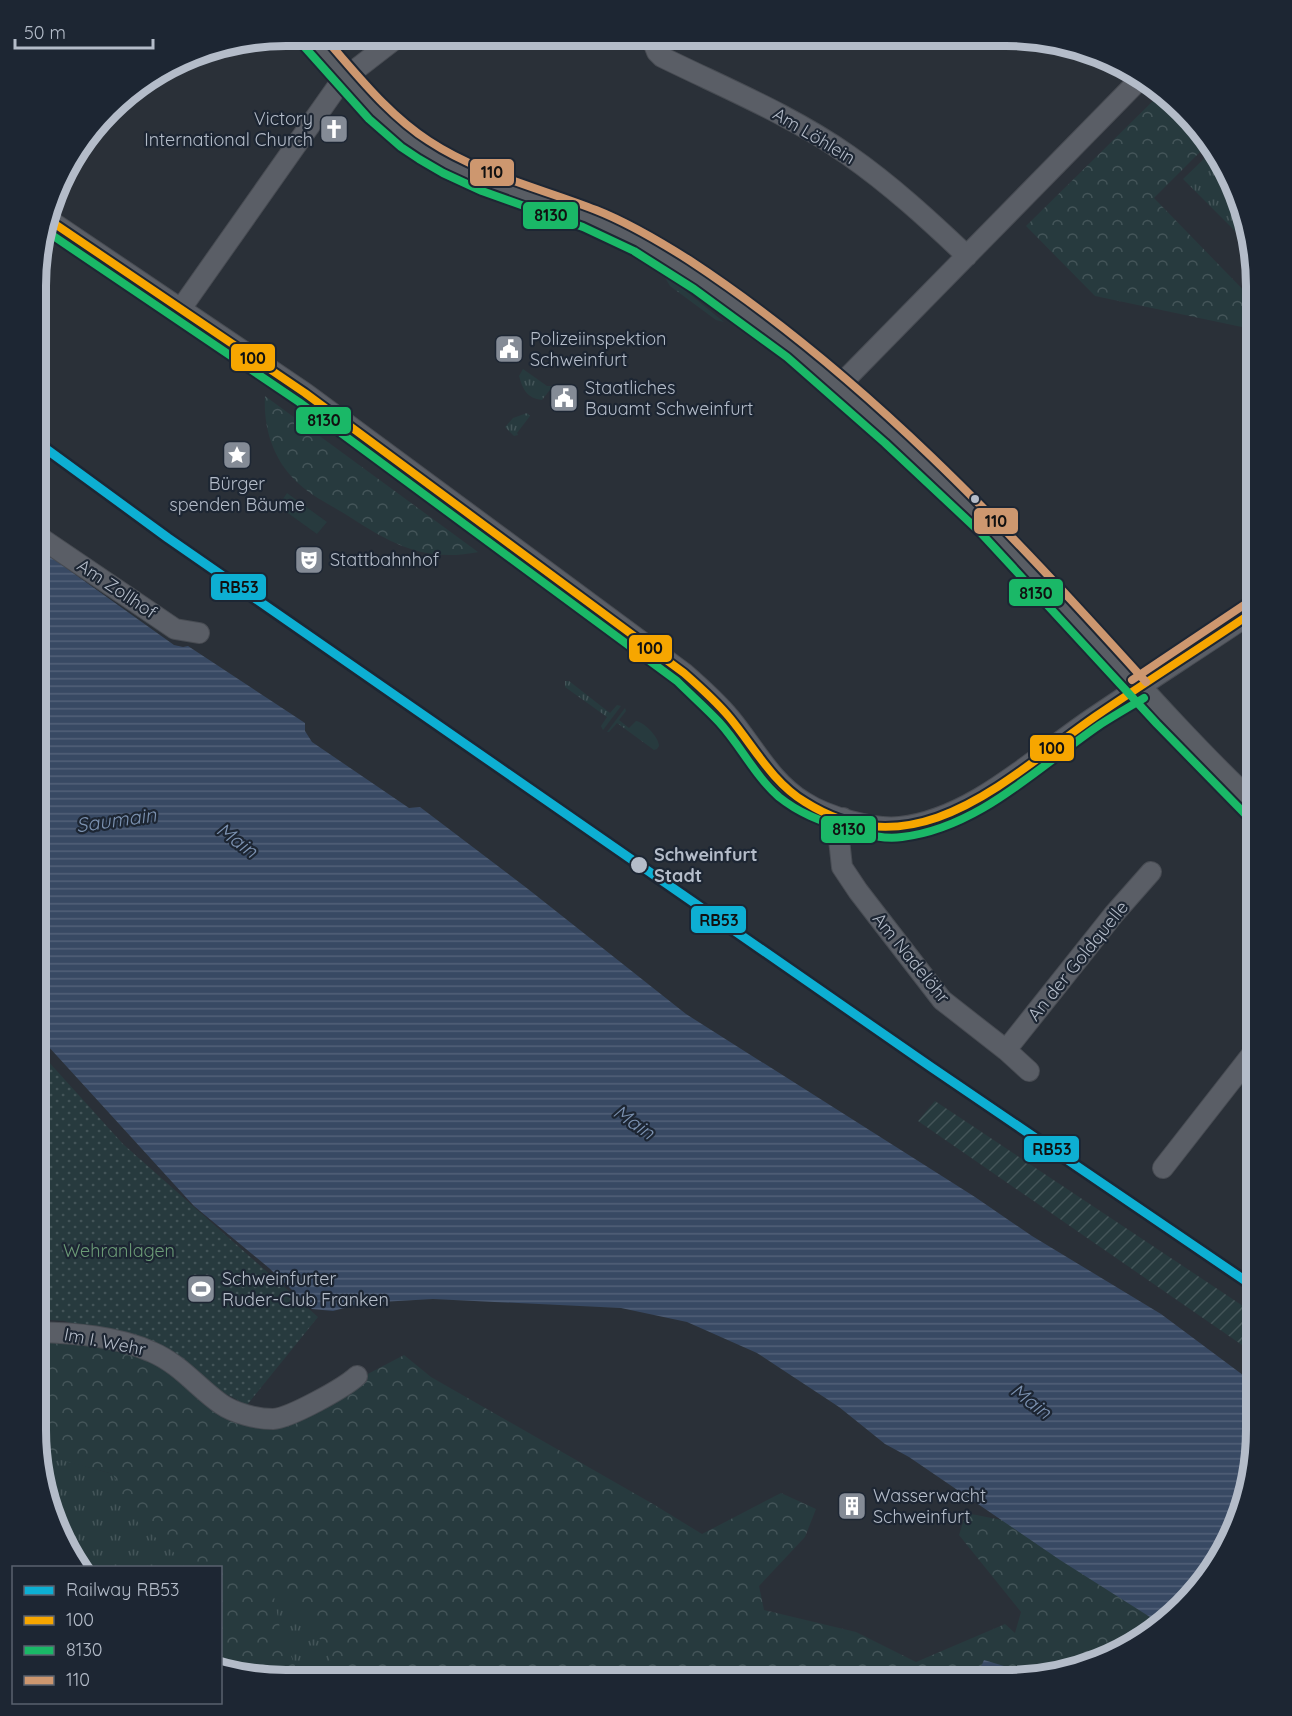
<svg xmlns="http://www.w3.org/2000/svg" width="1292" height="1716" font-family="Quicksand,sans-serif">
  <defs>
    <pattern id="grass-tufts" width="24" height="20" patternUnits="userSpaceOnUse" patternTransform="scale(1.5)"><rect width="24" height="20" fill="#273a3e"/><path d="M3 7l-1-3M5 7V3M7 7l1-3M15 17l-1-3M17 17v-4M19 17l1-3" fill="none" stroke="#445559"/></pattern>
    <pattern id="forest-crowns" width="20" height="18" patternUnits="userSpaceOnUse" patternTransform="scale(1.5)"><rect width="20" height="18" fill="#273a3e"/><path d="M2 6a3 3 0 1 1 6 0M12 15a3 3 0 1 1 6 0" fill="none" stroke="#445559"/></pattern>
    <pattern id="park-dots" width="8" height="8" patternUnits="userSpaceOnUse" patternTransform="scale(1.5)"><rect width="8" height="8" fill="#273a3e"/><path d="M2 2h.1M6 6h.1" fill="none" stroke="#445559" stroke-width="1.8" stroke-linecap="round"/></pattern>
    <pattern id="garden-furrows" width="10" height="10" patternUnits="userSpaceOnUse" patternTransform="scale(1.5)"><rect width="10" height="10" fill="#273a3e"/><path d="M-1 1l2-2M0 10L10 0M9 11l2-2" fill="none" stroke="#445559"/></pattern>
    <pattern id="water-rules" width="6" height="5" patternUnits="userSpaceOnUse" patternTransform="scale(1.5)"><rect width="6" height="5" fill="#384963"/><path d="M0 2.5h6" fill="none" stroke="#526178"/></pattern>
  </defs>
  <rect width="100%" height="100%" fill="#2a3038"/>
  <path fill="url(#grass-tufts)" d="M1211 152 1230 175 1245 241 1183 179Z
    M661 271 724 322 716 320 670 286Z
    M523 369 547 386H551L552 390 549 391 542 400C527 398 523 390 519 376Z
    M527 413 530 416 517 433 518 435 514 436 505 427 513 418Z
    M565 681H569L610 713 617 705 621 706 603 730 601 726 607 717 565 687Z
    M625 708 626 711 619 720 629 728 636 721C644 722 659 737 659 746L657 749 654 750 617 723 609 732H607Z
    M42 1454 113 1474 614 1679 254 1678 221 1665 220 1568 80 1567 62 1541Z"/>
  <path fill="url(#forest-crowns)" d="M1162 92 1206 146 1154 198 1256 303V330L1095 296 1026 226Z
    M265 396 478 552H479C423 563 390 543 345 514 330 505 312 496 299 484 274 462 263 429 265 396Z
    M36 1331 124 1343 250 1416 314 1402 404 1355 431 1377 653 1504 702 1534 781 1493 816 1509 805 1537 759 1586 764 1610 856 1632 916 1662 1005 1624 1015 1633 1021 1612 959 1535 966 1513 1002 1520 1162 1623 1117 1654 1006 1680 353 1678 337 1674 310 1619 272 1585 280 1629 300 1678H254L221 1665 220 1568 185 1567 182 1559 139 1524 127 1505 113 1474 42 1455 36 1430Z"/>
  <path fill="url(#park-dots)" d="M37 1049 123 1144 318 1317 247 1405 209 1385 177 1355 64 1321 36 1319Z"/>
  <path fill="url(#garden-furrows)" d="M935 1101 1255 1314V1354L918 1121Z"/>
  <path fill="#273a3e" d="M287 493 327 522 317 534 278 506Z"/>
  <path fill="url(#water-rules)" d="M38 548 174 645 183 647 188 646 305 723V731L312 742 409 808 420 807 528 889 686 1014 975 1197 1032 1236 1161 1314 1255 1384V1446L1243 1510 1214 1568 1171 1618 1161 1624 1060 1560 909 1457 885 1444 839 1407 757 1353 687 1322 621 1308 433 1299 363 1303 333 1311 312 1309 269 1268 194 1206 37 1034Z
    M984 1660 1014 1669 1024 1676 1006 1680H975Z"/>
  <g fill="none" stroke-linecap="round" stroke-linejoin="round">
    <g stroke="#484c53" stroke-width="22">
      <path id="minor" d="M651 37 657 52 662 57C725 88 791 115 848 155 891 185 929 220 967 256
        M49 220 305 393 684 673C700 687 716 701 730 718 754 747 771 782 804 802 827 817 874 830 900 827 973 819 1037 755 1096 716 1149 680 1203 646 1256 610
        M180 310 337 87 346 77 399 36
        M838 387 1141 78
        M38 536 175 629 199 633
        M843 818 839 839 842 867 858 891 942 1000 1006 1050 1029 1071
        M1006 1050 1114 914 1151 872
        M1163 1168 1256 1049
        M36 1332C74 1333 117 1336 152 1352 180 1364 197 1387 221 1404 234 1413 256 1419 273 1419 290 1418 344 1388 357 1376"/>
    </g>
    <g stroke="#484c53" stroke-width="29">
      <path id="secondary" d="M309 36C345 76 378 121 424 150 455 170 490 184 525 197 548 205 573 211 596 221 654 246 708 284 759 322 806 357 849 396 892 435 935 474 978 514 1018 556 1097 641 1171 730 1256 810"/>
    </g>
    <use href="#minor" stroke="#5a5e66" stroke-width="20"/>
    <use href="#secondary" stroke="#595d64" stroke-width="27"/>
    <g stroke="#1d2633" stroke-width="12">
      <path id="bus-1" d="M49 220 305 393 684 673C700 687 716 701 730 718 754 747 772 782 805 802 917 873 1009 776 1096 716 1149 680 1203 646 1256 610"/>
    </g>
    <g stroke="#1d2633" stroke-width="12">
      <path id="bus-2" d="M301 43 369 119 401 147 419 159 443 173 482 191 583 227 634 251 694 289 787 357 885 443 980 532 1157 724 1249 818
        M46 231 299 402 677 681C691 695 706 708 719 722 741 746 755 776 779 797 799 813 820 821 844 828 863 833 881 840 902 837 979 828 1039 766 1101 724 1115 715 1129 707 1144 698"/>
    </g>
    <g stroke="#1d2633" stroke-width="12">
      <path id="bus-3" d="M323 36C356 73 387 114 429 141 479 174 540 188 596 210 629 223 659 241 689 260 864 375 1007 528 1146 682
        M1132 680 1250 601"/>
    </g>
    <use href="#bus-1" stroke="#f7a600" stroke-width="8"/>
    <use href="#bus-2" stroke="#1ab867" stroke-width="8"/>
    <use href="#bus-3" stroke="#cd976f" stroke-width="8"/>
    <g stroke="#1d2633" stroke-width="14">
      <path id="rail-1" d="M38 443 168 538 931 1067 1256 1288"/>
    </g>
    <use href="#rail-1" stroke="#0dafd3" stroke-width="9"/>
  </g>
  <defs>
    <g id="church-square" transform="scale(1.5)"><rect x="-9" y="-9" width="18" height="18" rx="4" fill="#848b96" stroke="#1d2633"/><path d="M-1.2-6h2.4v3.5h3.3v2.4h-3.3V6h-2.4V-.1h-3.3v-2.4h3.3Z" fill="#fff"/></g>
    <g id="civic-square" transform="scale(1.5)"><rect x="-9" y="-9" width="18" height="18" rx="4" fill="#848b96" stroke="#1d2633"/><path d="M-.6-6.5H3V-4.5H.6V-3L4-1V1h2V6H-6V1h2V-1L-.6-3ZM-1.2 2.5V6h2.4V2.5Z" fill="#fff"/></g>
    <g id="sight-square" transform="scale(1.5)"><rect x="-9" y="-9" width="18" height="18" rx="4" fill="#848b96" stroke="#1d2633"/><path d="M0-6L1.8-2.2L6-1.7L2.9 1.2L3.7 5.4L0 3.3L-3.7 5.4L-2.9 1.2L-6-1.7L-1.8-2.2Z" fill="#fff"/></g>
    <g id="theatre-square" transform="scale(1.5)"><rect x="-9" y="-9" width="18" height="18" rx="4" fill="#848b96" stroke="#1d2633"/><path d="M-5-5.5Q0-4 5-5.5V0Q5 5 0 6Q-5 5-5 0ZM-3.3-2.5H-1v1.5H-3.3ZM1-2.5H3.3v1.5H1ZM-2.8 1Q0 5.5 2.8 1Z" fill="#fff"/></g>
    <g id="stadium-square" transform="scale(1.5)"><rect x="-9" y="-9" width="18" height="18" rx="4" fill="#848b96" stroke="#1d2633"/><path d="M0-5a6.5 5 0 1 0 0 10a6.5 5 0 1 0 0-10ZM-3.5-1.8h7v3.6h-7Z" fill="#fff"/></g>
    <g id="building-square" transform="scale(1.5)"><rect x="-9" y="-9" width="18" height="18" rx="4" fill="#848b96" stroke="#1d2633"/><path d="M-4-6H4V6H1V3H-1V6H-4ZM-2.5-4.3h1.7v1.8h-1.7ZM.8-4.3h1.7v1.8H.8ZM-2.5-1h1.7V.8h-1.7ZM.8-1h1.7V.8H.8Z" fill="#fff"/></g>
  </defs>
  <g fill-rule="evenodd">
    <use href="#church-square" x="334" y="129"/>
    <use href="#civic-square" x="509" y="349"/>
    <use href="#civic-square" x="564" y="398"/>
    <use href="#sight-square" x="237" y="455"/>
    <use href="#theatre-square" x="309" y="560"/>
    <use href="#stadium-square" x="201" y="1289"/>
    <use href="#building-square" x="852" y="1506"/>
  </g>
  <g fill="#b4bcc9" stroke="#1d2633" stroke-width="2">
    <circle cx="975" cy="499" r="5"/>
    <circle cx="639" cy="865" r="9"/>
  </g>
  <g text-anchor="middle" stroke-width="4.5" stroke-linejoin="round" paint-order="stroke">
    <g font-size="18" fill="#b4bcc9" stroke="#1d2633" text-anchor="start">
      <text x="313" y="125" text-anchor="end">Victory<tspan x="313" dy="21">International Church</tspan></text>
      <text x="530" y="345">Polizeiinspektion<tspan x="530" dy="21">Schweinfurt</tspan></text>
      <text x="585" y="394">Staatliches<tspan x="585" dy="21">Bauamt Schweinfurt</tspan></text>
      <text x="237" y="490" text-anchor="middle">Bürger<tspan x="237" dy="21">spenden Bäume</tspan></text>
      <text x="330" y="566">Stattbahnhof</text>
      <text x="222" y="1285">Schweinfurter<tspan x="222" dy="21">Ruder-Club Franken</tspan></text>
      <text x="873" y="1502">Wasserwacht<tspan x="873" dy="21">Schweinfurt</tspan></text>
    </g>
    <g font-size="18" fill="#b4bcc9" stroke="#1d2633">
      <text transform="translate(814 136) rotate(31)" y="6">Am Löhlein</text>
      <text transform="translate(117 589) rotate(34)" y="6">Am Zollhof</text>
      <text transform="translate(911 958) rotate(51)" y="6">Am Nadelöhr</text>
      <text transform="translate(1078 961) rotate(-51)" y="6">An der Goldquelle</text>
      <text transform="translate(105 1342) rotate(11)" y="6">Im I. Wehr</text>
    </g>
    <g font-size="18" font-weight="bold" fill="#b4bcc9" stroke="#1d2633" text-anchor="start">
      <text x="654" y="861">Schweinfurt<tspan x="654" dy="21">Stadt</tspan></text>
    </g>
    <g font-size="18" fill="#6b9a76" stroke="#1d2633">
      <text x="119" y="1257">Wehranlagen</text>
    </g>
    <g font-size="20" font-style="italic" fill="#7c92b1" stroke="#1d2633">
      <text transform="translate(116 820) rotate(-8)" y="7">Saumain</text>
      <text transform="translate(237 840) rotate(36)" y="7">Main</text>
      <text transform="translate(634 1122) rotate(35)" y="7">Main</text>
      <text transform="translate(1031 1401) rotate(37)" y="7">Main</text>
    </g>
  </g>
  <path d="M0 0H1292V1716H0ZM286 46H1006A240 240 0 0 1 1246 286V1430A240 240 0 0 1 1006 1670H286A240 240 0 0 1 46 1430V286A240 240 0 0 1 286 46Z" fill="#1d2633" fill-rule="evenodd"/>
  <path fill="none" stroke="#b4bcc9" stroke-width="8" d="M286 46H1006A240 240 0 0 1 1246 286V1430A240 240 0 0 1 1006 1670H286A240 240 0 0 1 46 1430V286A240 240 0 0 1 286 46Z"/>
  <g stroke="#1d2633" stroke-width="2">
    <rect x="469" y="158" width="46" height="29" rx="6" fill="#cd976f"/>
    <rect x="522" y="201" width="57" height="29" rx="6" fill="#1ab867"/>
    <rect x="230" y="343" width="46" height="29" rx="6" fill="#f7a600"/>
    <rect x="295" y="406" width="57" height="29" rx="6" fill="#1ab867"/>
    <rect x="973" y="507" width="46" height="28" rx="6" fill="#cd976f"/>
    <rect x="210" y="573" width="57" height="28" rx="6" fill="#0dafd3"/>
    <rect x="1008" y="578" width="56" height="29" rx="6" fill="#1ab867"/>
    <rect x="628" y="634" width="45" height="29" rx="6" fill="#f7a600"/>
    <rect x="1029" y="734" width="46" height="28" rx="6" fill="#f7a600"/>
    <rect x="820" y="815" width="57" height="29" rx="6" fill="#1ab867"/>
    <rect x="690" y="905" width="57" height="29" rx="6" fill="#0dafd3"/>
    <rect x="1023" y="1135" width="57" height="28" rx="6" fill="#0dafd3"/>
  </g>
  <g font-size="16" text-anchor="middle" font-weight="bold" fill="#111">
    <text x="492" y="178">110</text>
    <text x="551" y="221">8130</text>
    <text x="253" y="364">100</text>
    <text x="324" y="426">8130</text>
    <text x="996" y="527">110</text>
    <text x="239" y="593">RB53</text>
    <text x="1036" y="599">8130</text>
    <text x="650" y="654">100</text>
    <text x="1052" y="754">100</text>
    <text x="849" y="835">8130</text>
    <text x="719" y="926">RB53</text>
    <text x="1052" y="1155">RB53</text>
  </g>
  <rect x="12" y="1566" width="210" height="138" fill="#1d2633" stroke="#59626f" stroke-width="1.5"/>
  <rect x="24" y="1586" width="30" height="9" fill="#0dafd3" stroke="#59626f" stroke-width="1.5"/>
  <text x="66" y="1596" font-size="18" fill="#b4bcc9">Railway RB53</text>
  <rect x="24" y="1616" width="30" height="9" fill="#f7a600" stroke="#59626f" stroke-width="1.5"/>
  <text x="66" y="1626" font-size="18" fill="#b4bcc9">100</text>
  <rect x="24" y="1646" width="30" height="9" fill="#1ab867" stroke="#59626f" stroke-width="1.5"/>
  <text x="66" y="1656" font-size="18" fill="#b4bcc9">8130</text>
  <rect x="24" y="1676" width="30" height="9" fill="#cd976f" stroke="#59626f" stroke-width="1.5"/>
  <text x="66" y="1686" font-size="18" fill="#b4bcc9">110</text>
  <path d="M15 39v9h138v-9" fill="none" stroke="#b4bcc9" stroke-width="3"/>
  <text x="24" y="39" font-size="18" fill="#b4bcc9" stroke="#1d2633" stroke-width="4.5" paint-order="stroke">50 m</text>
</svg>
